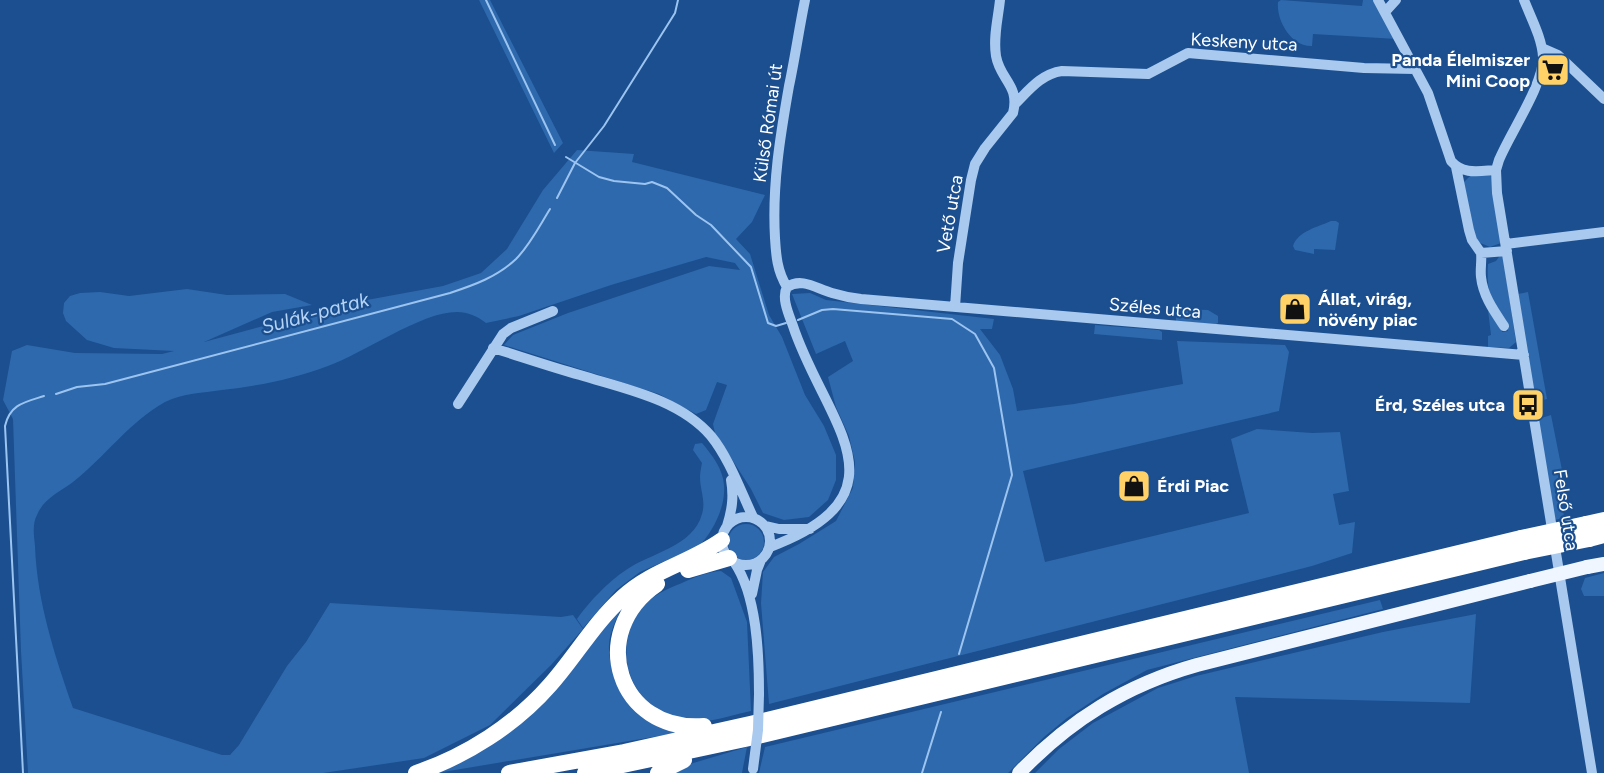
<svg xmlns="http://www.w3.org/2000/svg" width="1604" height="773" font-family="Figtree,sans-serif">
  <rect width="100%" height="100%" fill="#1b4f8f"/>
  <path fill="#2e69ad" d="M479 0H490L563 143 554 153Z
    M1281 0 1362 6 1363 0H1375L1397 39 1313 34 1312 46C1291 47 1276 20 1278 2Z
    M577 150 634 154 632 162 765 195 752 222 736 239 750 254 769 315 782 337 805 395 824 426 836 455V480L828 500 809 517 784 520 763 513 751 489 715 433 713 424 727 385 717 382 706 410 696 414 659 394 504 345 513 335 568 313 709 266 740 270 735 263 706 257 611 285 519 316 486 323C477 316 468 312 457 312 421 312 364 353 328 366 294 379 258 386 222 390 202 393 184 393 165 402 129 422 105 457 73 482 60 492 44 498 37 515 32 524 34 536 35 546 37 602 55 656 73 708L222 755H230L239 745 287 666 306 642 330 603 561 617 573 615 583 629 551 665 490 725 424 758 323 773H28L21 651 13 419 3 400 12 351 27 345 75 353 162 354 174 351 114 348 87 340 66 321 63 313 64 303 70 296 80 293 100 292 129 296 187 289 227 295 285 294 312 305 272 312 204 342 345 304 443 286 481 273 507 249 543 190Z
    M1489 175 1492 177 1501 243 1490 247 1478 242 1474 236 1463 183 1470 176Z
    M1331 221H1336L1339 223 1335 250 1314 249V254L1295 250 1293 246C1298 231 1318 227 1331 221Z
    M1501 254 1503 255 1516 342 1509 348 1488 347V336L1491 335 1488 310 1500 325 1502 332 1508 331C1506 320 1497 312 1492 302 1488 293 1487 274 1488 264L1496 261Z
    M1528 292 1547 399 1539 401 1540 410H1537L1518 294Z
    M810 293 826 300 994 319 992 329H980L1000 355 1013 389 1017 411 1074 404 1183 384 1177 341 1285 345 1289 352 1279 411 1023 471 1045 562 1249 513 1231 439 1257 429 1312 433 1340 432 1349 491 1333 494 1339 525 1355 522 1352 553 1312 566 769 704 761 603 763 572 774 557 799 544 836 521 853 488 855 462 849 436 836 407 828 377 853 361 845 341 816 354 792 294Z
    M1182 309 1208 310 1218 316V323L1216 324 1176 321V313Z
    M1095 325 1159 330 1162 332V340L1094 334Z
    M1551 415 1562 470 1563 489V491H1567L1568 495 1563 507 1564 518 1554 520 1538 419Z
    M702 443C712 455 723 469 724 485 726 506 713 532 699 546L640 572 616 590 583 628 577 619C588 603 609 581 626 570 650 553 693 547 702 514 706 501 700 490 700 477 700 473 701 468 702 463L693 450 695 444Z
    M728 542a18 18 0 1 1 36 0a18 18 0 1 1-36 0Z
    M721 571 731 578 747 622 751 711C732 715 711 723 692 721 635 716 608 656 640 610 650 596 667 589 682 583 695 577 707 572 721 571Z
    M1604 573V596H1584L1581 589 1585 578Z
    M1380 600 1383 609 1147 670 1103 694 1067 718 1044 737 1008 773H759L765 747Z
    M623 605C617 618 608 634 609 649 610 678 625 708 651 722 659 726 668 729 677 733L437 773 465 760Z
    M1476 614 1470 703 1235 697 1249 773H1035L1059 749 1093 723 1158 688 1196 676 1383 632Z
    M747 747 742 773H671L690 764Z"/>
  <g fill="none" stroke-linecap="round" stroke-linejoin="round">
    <path stroke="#9cc4f0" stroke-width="2" d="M486 0 555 145
      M566 157 599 177 614 181 645 184 652 182 667 188 696 215 711 225 751 267 768 323 776 326 786 323
      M557 198 575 163 604 126 675 13 678 0
      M798 320 822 310 833 309 952 319 975 334 994 368 1012 475 959 654
      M56 394 77 387 105 384 450 293C474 285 497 277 516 259 530 245 540 225 550 209
      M23 773 5 426C10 404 25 402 44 396
      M922 773 941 712"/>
    <path stroke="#a9c9ee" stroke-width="10" d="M1378 0 1428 93 1451 161C1463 175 1479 171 1496 170
      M1524 0C1531 18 1542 38 1543 57 1544 84 1510 133 1499 160L1496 170 1497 193 1592 773
      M1386 11 1396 0
      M1542 48 1558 55 1604 99
      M1015 104C1029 90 1041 74 1062 71L1148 74 1188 53 1364 68 1415 69
      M1456 167 1469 230 1472 240 1481 253 1507 251
      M1506 244 1604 232
      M1481 253C1482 261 1480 269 1481 277 1483 296 1494 311 1504 326
      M787 287C802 277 817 289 832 293 842 296 852 298 861 299L1524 355
      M787 287C777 271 776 255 775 238 772 186 780 137 789 86 795 58 799 29 805 0
      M955 307 958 263 971 180 975 164 985 148 1013 113C1020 85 1000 80 996 56 993 37 998 19 1000 0
      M493 348C522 357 551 367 580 375 625 389 679 399 711 436 729 458 741 492 753 517
      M458 404 503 334 511 328 553 311
      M722 541a24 24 0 1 1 48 0a24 24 0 1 1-48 0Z
      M727 526C732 510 734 497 731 480
      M766 526 779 529H810
      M770 547C914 493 824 421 793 326 789 315 781 298 787 287
      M734 562C757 595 759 654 759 694
      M752 594 757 570 761 560"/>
    <path stroke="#f0f6ff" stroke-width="14" d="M1587 567 1604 564
      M1019 773C1070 720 1126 685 1197 665L1530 581"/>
    <path stroke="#fff" stroke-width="16" d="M1586 524 1604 520
      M1589 539 1604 535
      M688 570 729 558
      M657 584C586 632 618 733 704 726
      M416 773C466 756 515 725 550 685 575 657 594 623 623 597 652 570 690 563 722 540
      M509 773 624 752 750 724 1521 538
      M585 773 745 739 1524 552
      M658 773 684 760"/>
    <path stroke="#a9c9ee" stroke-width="10" d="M753 769 758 730 759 694"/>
    <path stroke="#f0f6ff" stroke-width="14" d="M1530 581 1587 567"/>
    <path stroke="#fff" stroke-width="16" d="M1521 538 1586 524
      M1524 552 1589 539"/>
  </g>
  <defs>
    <g id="supermarket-square" transform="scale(1.725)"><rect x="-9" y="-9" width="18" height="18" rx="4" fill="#ffd166" stroke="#1b4f8f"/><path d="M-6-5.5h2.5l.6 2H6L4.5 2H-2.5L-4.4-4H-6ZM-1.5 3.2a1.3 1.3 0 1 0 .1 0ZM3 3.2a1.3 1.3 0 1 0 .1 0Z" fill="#111"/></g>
    <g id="shop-square" transform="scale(1.725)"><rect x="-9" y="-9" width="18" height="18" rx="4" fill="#ffd166" stroke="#1b4f8f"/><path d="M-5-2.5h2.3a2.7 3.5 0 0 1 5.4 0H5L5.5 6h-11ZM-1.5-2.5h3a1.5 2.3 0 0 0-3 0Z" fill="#111"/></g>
    <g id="bus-square" transform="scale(1.725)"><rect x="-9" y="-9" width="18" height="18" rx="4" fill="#ffd166" stroke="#1b4f8f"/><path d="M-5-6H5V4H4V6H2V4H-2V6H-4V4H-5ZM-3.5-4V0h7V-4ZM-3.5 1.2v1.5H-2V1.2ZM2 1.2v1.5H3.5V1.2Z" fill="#111"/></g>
  </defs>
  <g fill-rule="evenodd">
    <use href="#supermarket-square" x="1553" y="70"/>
    <use href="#shop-square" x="1295" y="309"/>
    <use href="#bus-square" x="1528" y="405"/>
    <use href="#shop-square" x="1134" y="486"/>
  </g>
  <g text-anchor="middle" stroke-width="4.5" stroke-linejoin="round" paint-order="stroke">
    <g font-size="18" fill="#fff" stroke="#1b4f8f">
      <text transform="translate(1244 42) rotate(3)" y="6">Keskeny utca</text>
      <text transform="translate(768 123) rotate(-82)" y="6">Külső Római út</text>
      <text transform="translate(950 214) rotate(-80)" y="6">Vető utca</text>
      <text transform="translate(1155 308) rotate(5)" y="6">Széles utca</text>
      <text transform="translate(1566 510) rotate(81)" y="6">Felső utca</text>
    </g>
    <g font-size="18" font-weight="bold" fill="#fff" stroke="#1b4f8f" text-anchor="end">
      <text x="1530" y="66">Panda Élelmiszer<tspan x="1530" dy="21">Mini Coop</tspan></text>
      <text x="1318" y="305" text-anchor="start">Állat, virág,<tspan x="1318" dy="21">növény piac</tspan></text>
      <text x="1505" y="411">Érd, Széles utca</text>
      <text x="1157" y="492" text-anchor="start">Érdi Piac</text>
    </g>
    <g font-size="20" font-style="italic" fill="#b5d3f5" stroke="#1b4f8f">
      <text transform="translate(315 313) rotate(-15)" y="7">Sulák-patak</text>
    </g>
  </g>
</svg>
